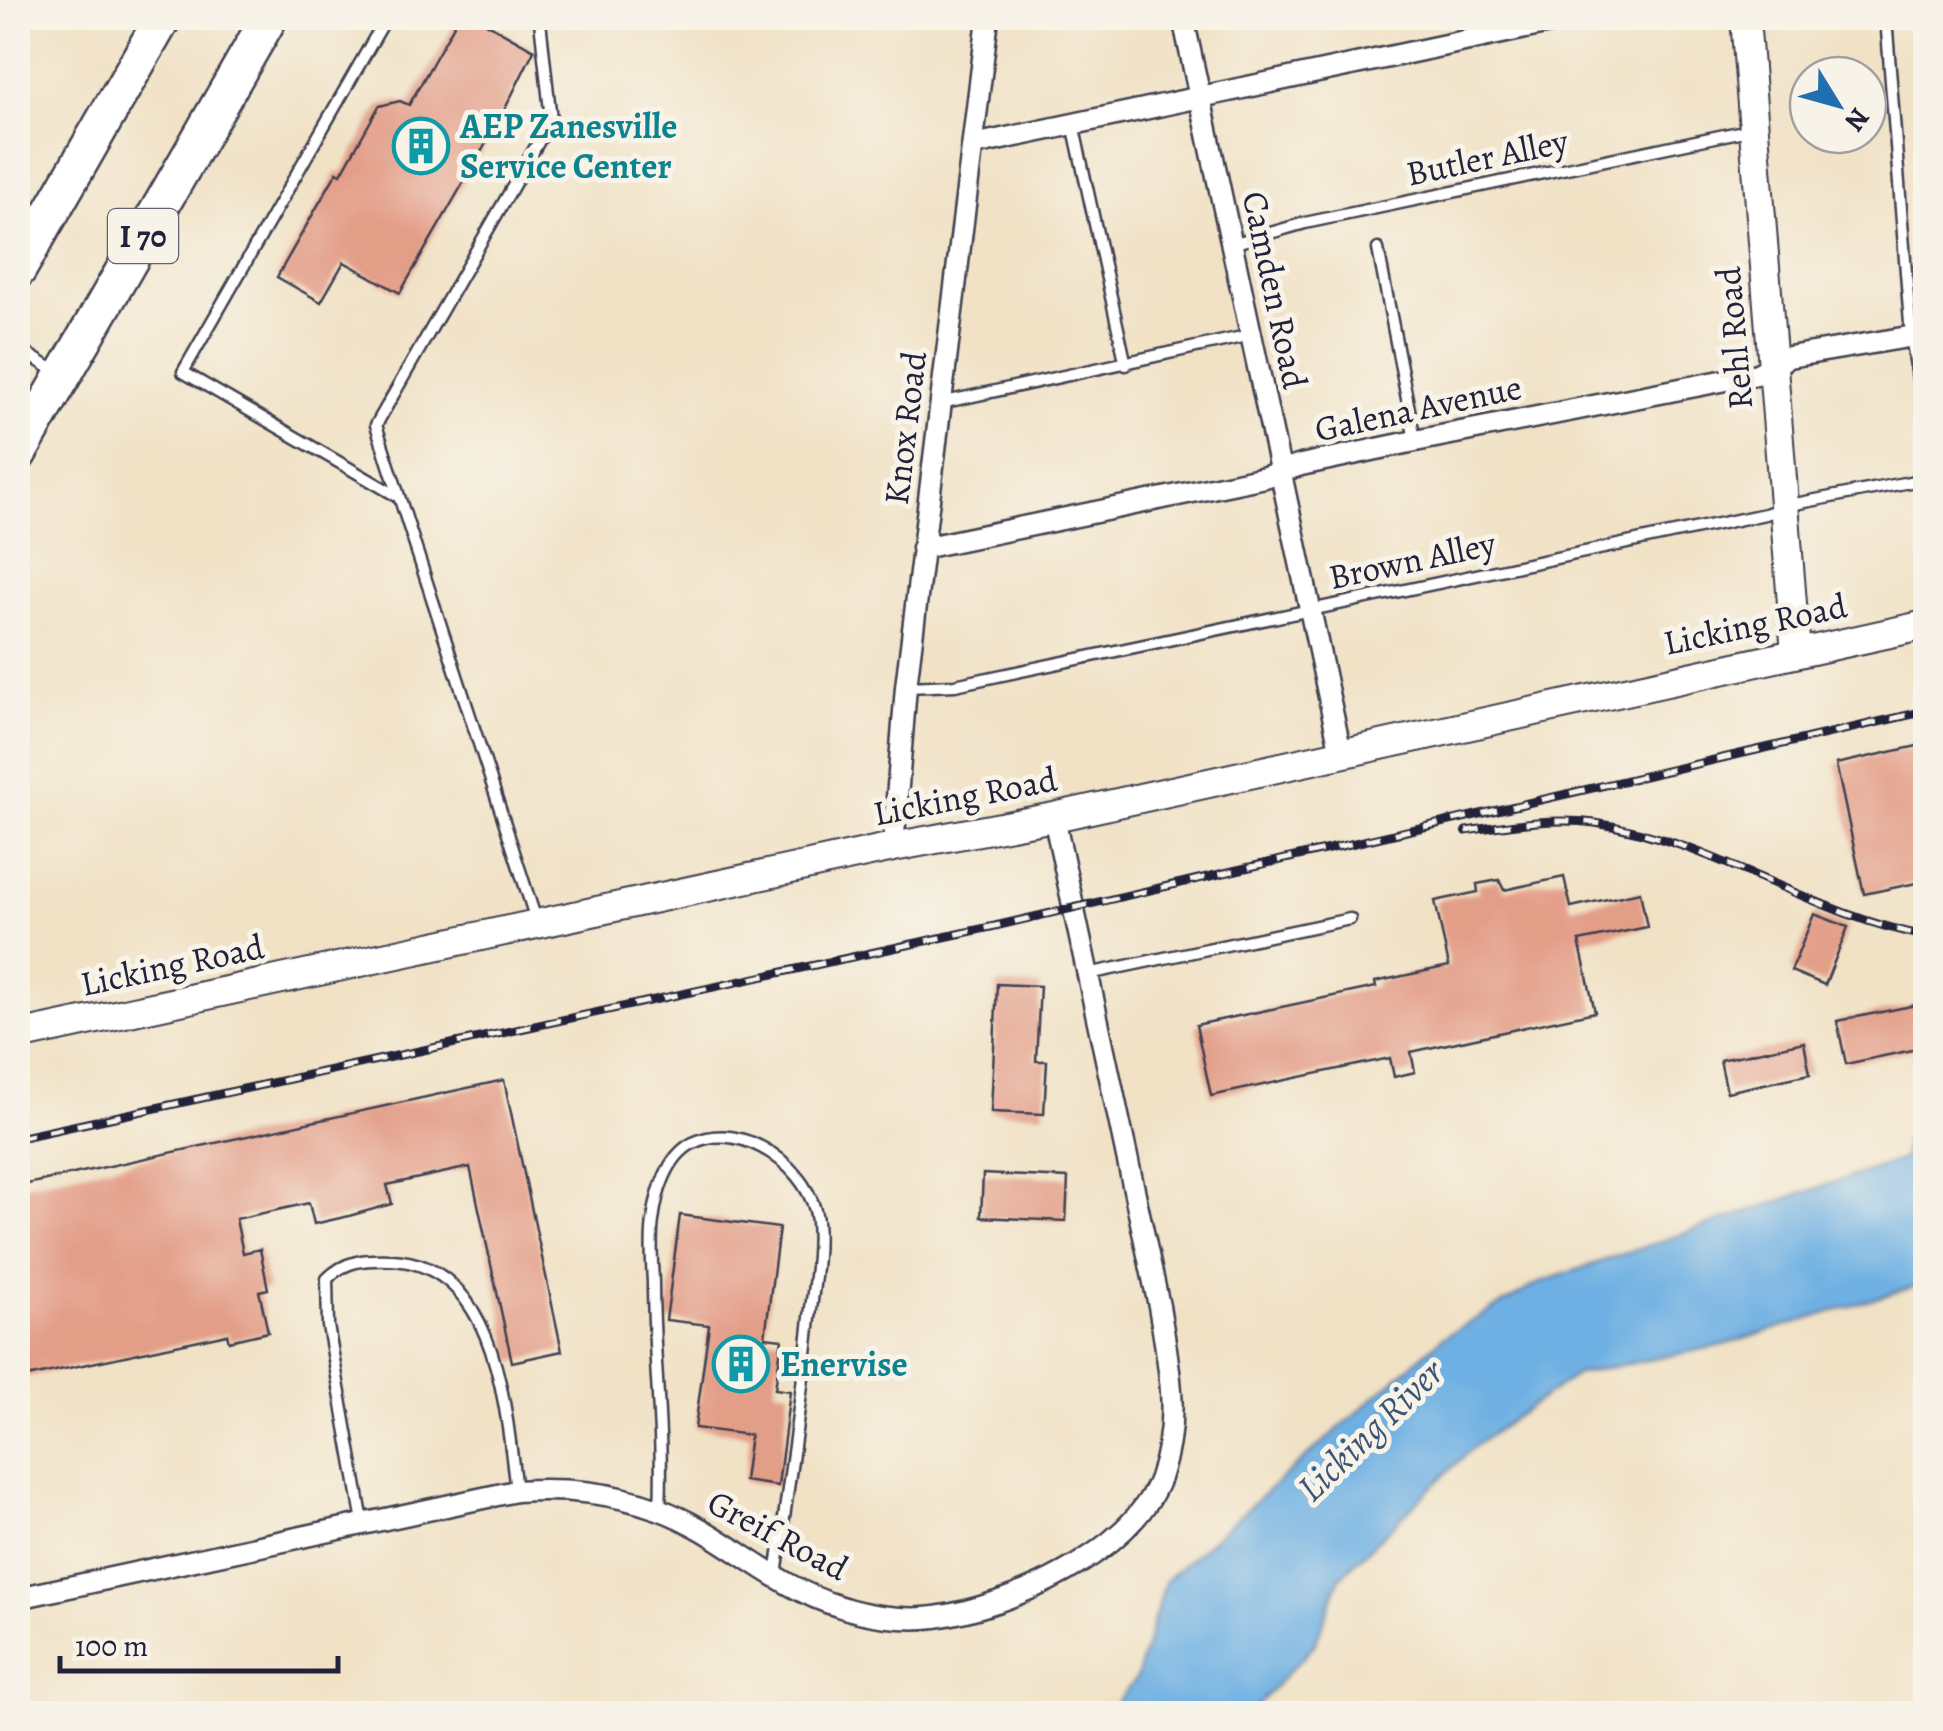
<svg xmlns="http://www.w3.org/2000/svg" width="1943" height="1731" font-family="Alegreya,serif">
  <rect width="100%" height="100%" fill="#f7f3e8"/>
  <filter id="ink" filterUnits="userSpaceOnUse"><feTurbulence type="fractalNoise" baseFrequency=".01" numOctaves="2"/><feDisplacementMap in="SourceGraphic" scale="20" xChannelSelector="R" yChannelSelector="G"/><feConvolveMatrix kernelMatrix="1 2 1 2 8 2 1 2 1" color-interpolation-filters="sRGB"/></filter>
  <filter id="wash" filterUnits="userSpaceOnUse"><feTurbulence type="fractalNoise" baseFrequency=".0048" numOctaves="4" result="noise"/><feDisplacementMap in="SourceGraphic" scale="40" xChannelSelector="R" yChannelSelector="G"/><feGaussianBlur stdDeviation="2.25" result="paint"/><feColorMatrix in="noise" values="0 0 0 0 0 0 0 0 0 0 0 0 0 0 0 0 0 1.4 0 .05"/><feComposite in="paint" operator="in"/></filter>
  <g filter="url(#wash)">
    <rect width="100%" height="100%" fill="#f1e2c6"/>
    <path fill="#6eb0e3" stroke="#48698f" stroke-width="2.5" d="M1925 1127V1283L1724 1345 1577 1374 1472 1448 1340 1577 1315 1644 1249 1713H1106L1136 1679 1166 1580 1442 1338 1541 1282 1903 1159 1909 1132Z"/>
    <g id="blocks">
      <path fill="#e39e88" d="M458 18H477L534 50 500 119 400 293 344 262 321 302 277 277 337 172 341 174 379 106 400 101 409 105Z
        M1926 744V881L1864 894 1836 764Z
        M1564 877 1571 907 1640 892 1647 927 1579 941 1595 1012 1411 1052 1415 1072 1394 1077 1390 1058 1211 1096 1196 1025 1376 987 1375 982 1449 966 1435 901 1478 892 1477 884 1499 880 1504 890Z
        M1814 914 1848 927 1825 985 1791 971Z
        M997 984 1040 986 1036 1061H1047L1044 1114 991 1112Z
        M1926 1003V1047L1846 1064 1837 1021Z
        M1804 1042 1810 1074 1727 1092 1720 1060Z
        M504 1080 562 1351 512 1362 470 1167 387 1185 392 1204 349 1216 314 1224 309 1203 236 1219 243 1253 260 1249 268 1289 259 1291 268 1332 229 1341 227 1334 18 1379V1186Z
        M983 1174 1068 1178 1066 1221 981 1217Z
        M680 1215 779 1228 765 1337 782 1339 775 1389 790 1391 778 1486 744 1481 750 1435 695 1428 709 1325 666 1320Z"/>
    </g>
  </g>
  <g filter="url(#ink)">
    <use href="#blocks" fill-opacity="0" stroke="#413f50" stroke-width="2.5"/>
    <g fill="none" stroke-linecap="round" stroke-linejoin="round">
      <g stroke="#413f50" stroke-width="15">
        <path id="lane" d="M386 18 183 372 397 496
          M534 18 540 21 551 120 376 425 537 923
          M1886 18 1911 336 1926 428
          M1073 124 1126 365
          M1232 244 1305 223 1753 129
          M1378 249 1415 440
          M18 348 58 373
          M941 403 1251 335
          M907 687 955 685 1765 514 1800 503 1920 480 1926 474
          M1088 974 1350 919
          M660 1509C664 1434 653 1358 653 1282 652 1262 650 1241 653 1221 656 1194 667 1156 693 1143 743 1118 812 1170 817 1221 820 1256 812 1293 809 1327 800 1410 787 1493 776 1576
          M363 1522 328 1326 327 1279C345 1260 366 1259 391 1260 498 1264 506 1412 516 1491"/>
      </g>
      <g stroke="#413f50" stroke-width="25">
        <path id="street" d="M1183 18 1341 753
          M974 145 1573 18
          M922 548 1265 477 1301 465 1415 441 1757 374 1789 357 1926 334
          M893 847 906 687 988 18
          M18 1598 516 1491C566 1488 611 1492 658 1509 721 1531 772 1586 838 1606 867 1616 905 1621 935 1617 1009 1607 1132 1553 1160 1478 1181 1417 1169 1367 1159 1306L1054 817"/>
      </g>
      <g stroke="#413f50" stroke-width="32">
        <path id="secondary" d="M1745 18 1796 653
          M18 1036 893 847 1054 817 1926 625"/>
      </g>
      <g stroke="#413f50" stroke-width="40">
        <path id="highway" d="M18 270 163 18
          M18 454 269 18"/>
      </g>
      <use href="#lane" stroke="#fff" stroke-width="10"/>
      <use href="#street" stroke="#fff" stroke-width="20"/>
      <use href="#secondary" stroke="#fff" stroke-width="28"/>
      <use href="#highway" stroke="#fff" stroke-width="35"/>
      <g stroke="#22223b" stroke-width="9">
        <path id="rail" d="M1466 831C1508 825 1553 817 1595 823 1711 840 1811 915 1926 936
          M18 1138 995 926 1926 711"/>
      </g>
      <use href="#rail" stroke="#f7f3e8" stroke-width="5" stroke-dasharray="15" stroke-linecap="butt"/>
    </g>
  </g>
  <defs>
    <g id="building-ring" transform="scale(2.875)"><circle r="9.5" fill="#f7f3e8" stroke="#0f9aa8" stroke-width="1.5"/><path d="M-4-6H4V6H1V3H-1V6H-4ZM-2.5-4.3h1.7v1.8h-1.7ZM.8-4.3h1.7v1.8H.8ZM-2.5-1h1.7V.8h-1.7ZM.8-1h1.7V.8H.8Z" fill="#0f9aa8"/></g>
  </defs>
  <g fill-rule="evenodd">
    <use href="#building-ring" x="421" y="146"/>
    <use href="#building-ring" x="741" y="1364"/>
  </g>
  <g text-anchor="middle" stroke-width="10" stroke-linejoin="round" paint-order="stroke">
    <rect fill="#f7f3e8" stroke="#62616f" stroke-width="2.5" x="108" y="209" width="70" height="54" rx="8"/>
    <g font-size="32" font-weight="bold" fill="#22223b">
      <text x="143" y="247">I 70</text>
    </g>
    <g font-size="35" font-weight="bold" fill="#0d838f" stroke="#f7f3e8" text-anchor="start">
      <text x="460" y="138">AEP Zanesville<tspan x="460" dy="40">Service Center</tspan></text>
      <text x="780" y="1376">Enervise</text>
    </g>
    <g font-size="35" fill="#22223b" stroke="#f7f3e8">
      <text transform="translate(1487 157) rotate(-12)" y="12">Butler Alley</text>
      <text transform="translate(1275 290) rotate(78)" y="12">Camden Road</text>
      <text transform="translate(1734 338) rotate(-95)" y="12">Rehl Road</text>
      <text transform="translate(1418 408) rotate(-12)" y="12">Galena Avenue</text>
      <text transform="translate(905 428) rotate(-83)" y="12">Knox Road</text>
      <text transform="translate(1412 560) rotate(-12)" y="12">Brown Alley</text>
      <text transform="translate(1755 624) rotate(-12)" y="12">Licking Road</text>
      <text transform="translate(965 796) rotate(-11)" y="12">Licking Road</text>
      <text transform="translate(172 965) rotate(-12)" y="12">Licking Road</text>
      <text transform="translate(778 1535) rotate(28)" y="12">Greif Road</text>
    </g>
    <g font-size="38" font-style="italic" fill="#3d5476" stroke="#f7f3e8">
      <text transform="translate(1370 1430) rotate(-44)" y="13">Licking River</text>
    </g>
  </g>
  <rect width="1943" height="1731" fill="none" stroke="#f7f3e8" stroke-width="60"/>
  <g transform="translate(1838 105) rotate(127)"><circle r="48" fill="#f7f3e8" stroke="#a29fa3" stroke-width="2.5"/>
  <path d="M0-8L18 38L0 25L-18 38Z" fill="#1f6fb2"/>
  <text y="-15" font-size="28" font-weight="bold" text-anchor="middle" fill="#22223b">N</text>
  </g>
  <path d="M60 1656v15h278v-15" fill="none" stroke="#22223b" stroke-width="5"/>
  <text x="75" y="1656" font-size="30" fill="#22223b" stroke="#f7f3e8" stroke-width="8" paint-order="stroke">100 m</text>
</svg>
